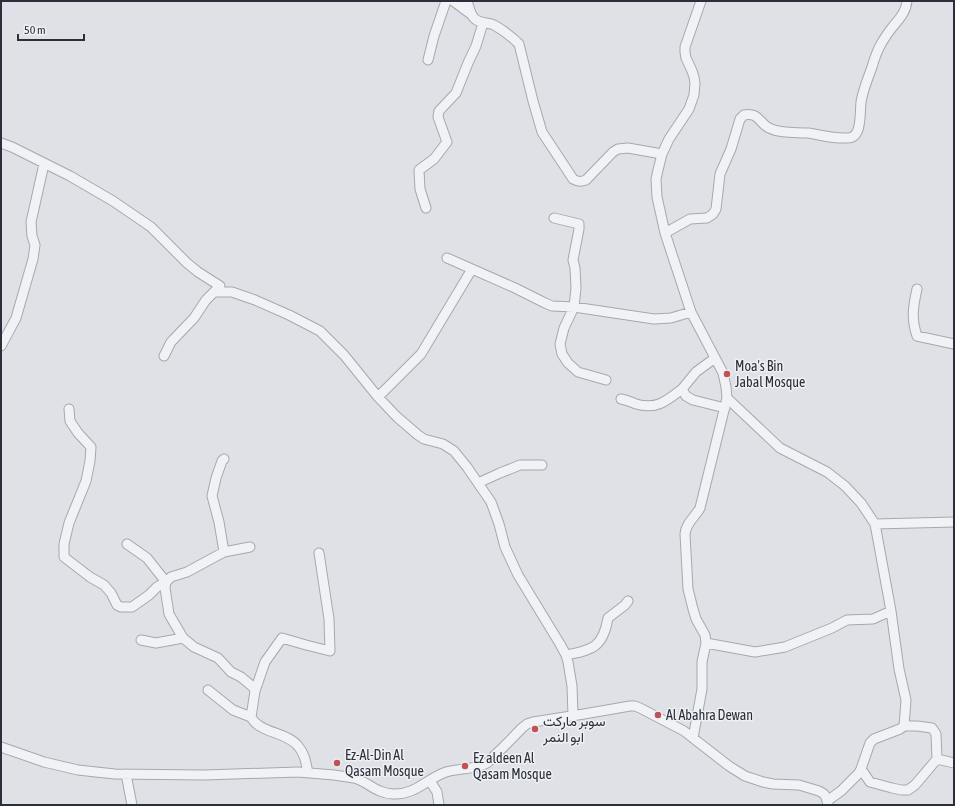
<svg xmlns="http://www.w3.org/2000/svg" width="955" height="806" font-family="'Asap Condensed',Vazirmatn,sans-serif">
  <rect width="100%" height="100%" fill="#dfe1e6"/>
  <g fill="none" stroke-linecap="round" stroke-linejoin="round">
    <g stroke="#a5a8af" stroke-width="11">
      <path id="minor" d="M453 1 472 15
        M467 1C469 6 470 14 474 18 479 24 488 22 494 25 503 30 512 37 519 44L533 101 542 132 573 179C578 182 581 182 586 180L613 152 618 149 628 148 662 154
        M428 60 434 36 446 1
        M1 143 12 147 70 176 113 201 151 227 187 263 198 272 220 286 214 292H232L255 300 289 315 320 331 344 355 378 397 397 417 418 435 424 439 443 444 454 451 467 467 491 502 499 524 505 547 518 575 560 644 566 655 568 662 572 686 573 716
        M426 208 420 189 419 170 434 159 447 142 438 117 439 111 456 93 468 63 476 46 483 23
        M554 218 579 224V229L573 260 575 268 576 288 574 307 564 328 560 344 562 354 568 363 578 372 606 380
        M665 233 690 219 707 218 713 214 716 209 720 174 731 149 740 119 744 115C759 112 759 123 769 128 781 134 796 132 808 133 821 135 834 139 848 138 852 138 855 136 857 132 861 125 860 111 861 102 863 90 868 78 872 67 874 60 877 51 881 44 884 39 887 34 891 29 898 20 906 13 907 1
        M447 258 515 288 545 303 552 306 574 307 654 319 671 318 691 312
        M917 289C913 307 911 318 917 336L954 344
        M1 346 16 318 33 259 35 245 32 236 31 222 44 164
        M164 356 171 342 194 318 206 300 214 292 219 291
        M715 358 696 372 682 389 686 396 693 400 725 408
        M378 397 421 354 472 269
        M727 398 780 448 827 472 845 486 861 503 875 524 891 611 899 669 906 700 904 726 900 729 874 739 870 743 861 769 859 773 841 791 827 801
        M621 399C627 400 631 402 636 404 656 410 667 401 682 389
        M69 409 70 421 78 433 91 447 90 461 86 481 69 523 64 544V557L90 577 104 585 111 593 117 605 121 607H132L149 595 157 587 166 582 147 558 127 544
        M478 483 500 473 520 465H542
        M875 524 954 522
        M250 547 224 552 187 572 171 577 166 582 165 588 169 614 183 638 194 647 218 658 231 672 241 677 253 687 255 691 251 717C259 733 287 732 298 746 305 754 306 763 308 773
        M224 552 219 522 212 496 216 478 222 461 224 459
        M141 640 156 643 183 638
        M706 643 755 652 785 647 832 628 847 620 873 619 891 611
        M566 655C593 650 603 647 608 618L625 605 628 601
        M208 690 233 710 251 717
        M255 691 265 662 282 638 306 645 330 651 329 619 319 553
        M904 726H917L932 728 936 734 937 759 954 763
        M693 738 702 689V662L706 643 705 635 696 619 693 609 688 589 685 534C686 523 695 517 700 508L727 398 726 387 723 373 691 312 665 233 657 197 656 179 658 170 662 154 669 139 689 109 694 95 695 83 694 77 692 71 686 58 685 52V47L701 1
        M1 747 44 762 78 770 96 772 115 774 204 775 298 772 334 775 354 778C369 782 375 793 393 794 416 795 426 779 446 772 459 768 474 770 487 763 490 761 493 757 496 754 505 746 513 737 522 728L527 724 533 722 584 714 630 706H635L640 708 684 731 729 766 745 776 763 782 773 784 799 785 819 791 824 794 826 797 828 805
        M861 769 870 782 892 788 901 790H908L915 785 937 759
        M126 774 132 805
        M430 781 437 792 439 805"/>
    </g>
    <use href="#minor" stroke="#f1f2f5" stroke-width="9"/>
  </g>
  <g fill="#bd5258" stroke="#eef0f4" stroke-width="1.5">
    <circle cx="727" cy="374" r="4"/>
    <circle cx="658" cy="715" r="4"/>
    <circle cx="535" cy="729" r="4"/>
    <circle cx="337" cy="763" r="4"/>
    <circle cx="465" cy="766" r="4"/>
  </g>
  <g text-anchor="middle" stroke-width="3" stroke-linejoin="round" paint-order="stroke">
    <g font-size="14" fill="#2a2f3b" stroke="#eef0f4" text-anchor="start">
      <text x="735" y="371">Moa's Bin<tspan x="735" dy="16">Jabal Mosque</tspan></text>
      <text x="666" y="720">Al Abahra Dewan</text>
      <text x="543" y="726">سوبر ماركت<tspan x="543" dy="16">ابو النمر</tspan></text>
      <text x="345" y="760">Ez-Al-Din Al<tspan x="345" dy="16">Qasam Mosque</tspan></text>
      <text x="473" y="763">Ez aldeen Al<tspan x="473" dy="16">Qasam Mosque</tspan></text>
    </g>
  </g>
  <rect width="955" height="806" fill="none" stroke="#2a2f3b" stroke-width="4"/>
  <path d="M18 34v6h66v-6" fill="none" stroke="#2a2f3b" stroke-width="2"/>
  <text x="24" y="34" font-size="12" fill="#2a2f3b" stroke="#eef0f4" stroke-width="3" paint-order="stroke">50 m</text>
</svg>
